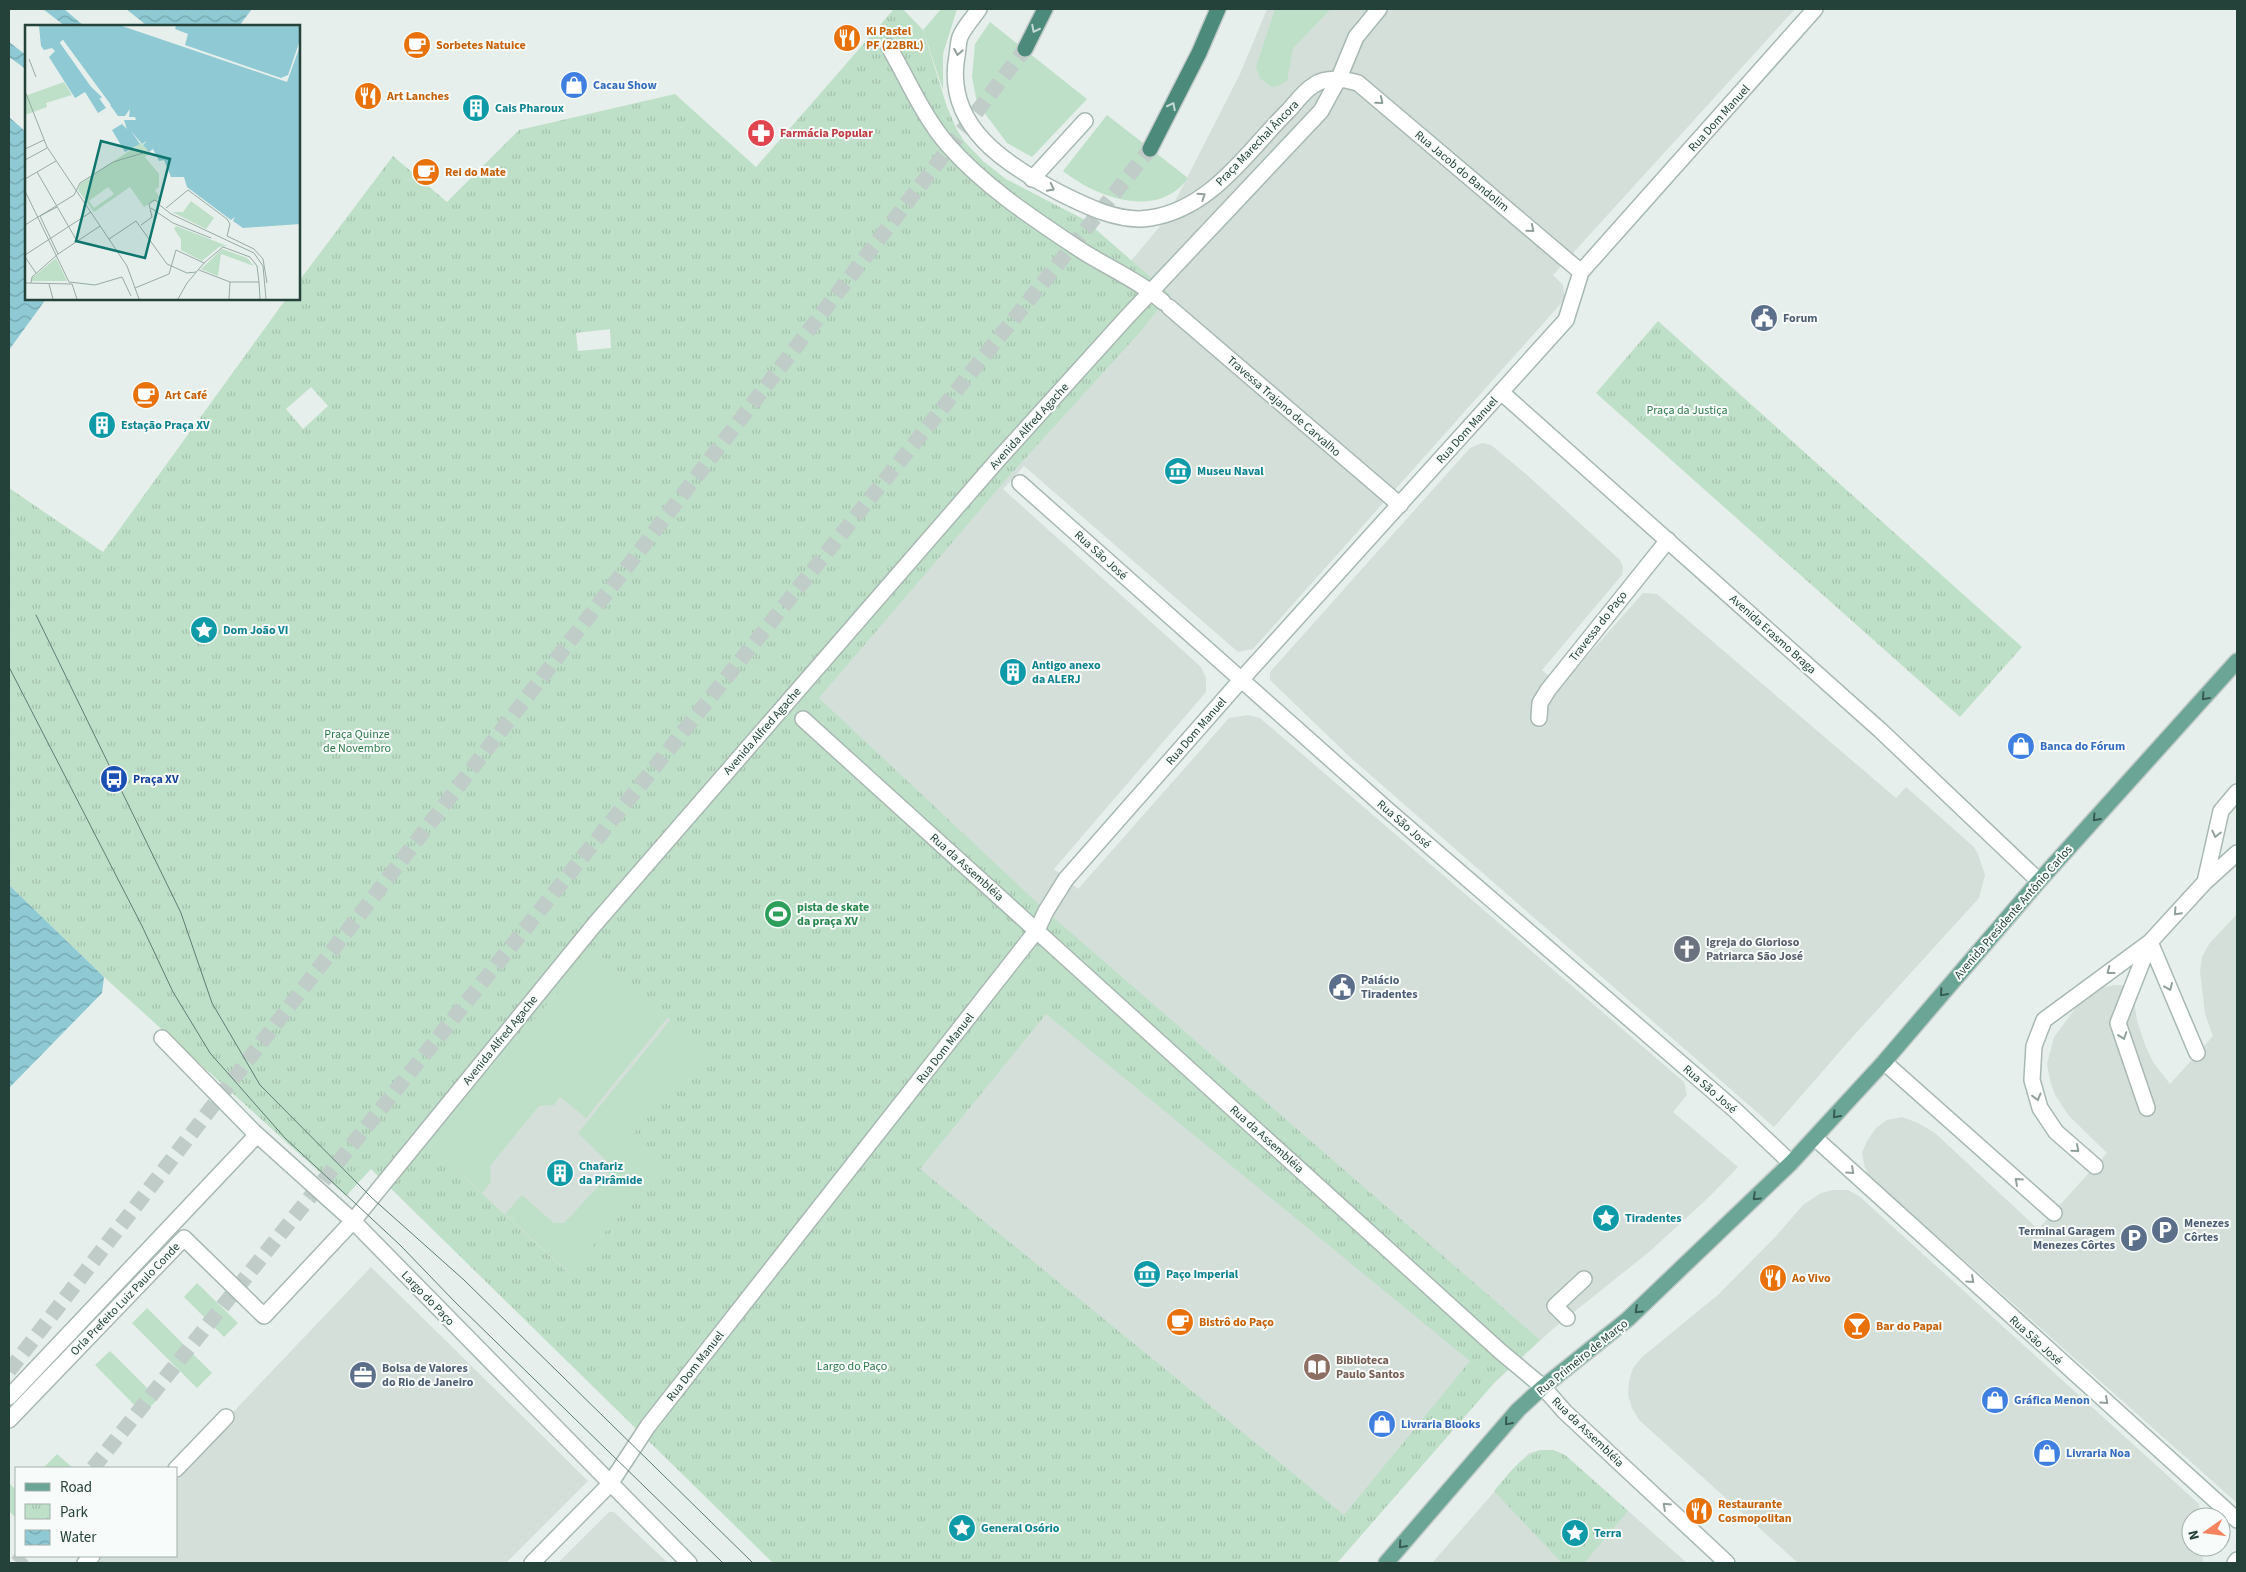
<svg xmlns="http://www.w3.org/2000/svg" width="2246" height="1572" font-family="'Source Sans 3',sans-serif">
  <defs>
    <pattern id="park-tufts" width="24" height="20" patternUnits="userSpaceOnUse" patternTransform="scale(1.25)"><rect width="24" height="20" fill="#bfe0c8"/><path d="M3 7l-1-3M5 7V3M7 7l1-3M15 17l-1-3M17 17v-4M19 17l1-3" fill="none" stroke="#a4c1ad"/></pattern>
    <pattern id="water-waves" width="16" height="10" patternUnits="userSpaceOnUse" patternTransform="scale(1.25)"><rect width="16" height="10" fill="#8ec9d4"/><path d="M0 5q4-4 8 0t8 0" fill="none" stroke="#74a5ad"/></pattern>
  </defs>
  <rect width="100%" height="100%" fill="#e6efeb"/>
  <path fill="#d4dfda" d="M1267 9H1795L1553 275 1563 285 1565 299 1253 649 1238 652 1024 466 1003 489 1201 667 1206 678V692L1054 869 1078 889 1229 718 1248 715 1260 718 1684 1082 1687 1095 1673 1112 1738 1167 1709 1197 1649 1252 1554 1328 1494 1383 1337 1563H775L371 1169 1166 219 1240 74Z
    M1482 443 1491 445 1526 474 1620 560 1623 567 1622 575 1542 670 1561 686 1643 593 1657 594 1896 798 1906 787 1974 847 1978 854 1985 875 1979 898 1848 1042 1774 1127 1351 758 1270 680V672L1470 448Z
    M2237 914V1503L1972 1267 1872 1181 1865 1168 1862 1153 1867 1141 1876 1128 1887 1120 1902 1117 1918 1123 1935 1133 2038 1229 2107 1153 2069 1116 2055 1095 2050 1080 2047 1064 2054 1037 2084 997 2099 988 2116 985 2128 986 2133 991 2137 1021 2146 1047 2153 1062 2170 1084 2213 1036 2205 1014 2200 971 2202 957 2209 944Z
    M1833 1190H1848L1859 1196 2199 1504 2200 1517H2191V1547H2202L2203 1563H1798L1639 1420 1632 1408 1628 1395 1629 1381 1633 1368 1642 1357 1719 1294 1777 1235 1803 1205 1821 1193Z
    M371 1267 588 1481 506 1563H90L97 1556H176V1472Z
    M1541 1450H1553L1565 1455 1687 1563H1432L1523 1459 1529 1453Z
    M609 1512H614L668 1563H558Z"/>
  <path fill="#bfe0c8" d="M941 9H957L943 54V90L923 30Z
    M1275 9H1331L1293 48 1287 81 1278 86 1271 87 1260 78 1256 67Z
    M990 22 1087 99 1032 157 1007 143 977 103 972 77 975 44Z
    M1107 115 1188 178C1158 220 1097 198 1063 171Z
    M596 951 668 1017 586 1118 560 1097 554 1105 539 1106 490 1166 491 1182 482 1193 424 1140Z
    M671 1019 707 1052 631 1136 664 1167 569 1273 505 1214 522 1195 554 1223H564L606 1178 610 1170 608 1162 578 1133Z
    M197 1283 238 1323 224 1337 184 1297Z
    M147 1308 212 1373 197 1388 132 1323Z
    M110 1351 158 1399 143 1414 95 1365Z
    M57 1454 73 1468H43Z
    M9 1483 16 1490V1518L9 1511Z"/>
  <path fill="url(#park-tufts)" fill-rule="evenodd" d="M894 9H903L923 30 947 107 957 130 964 141 983 161 1006 179 1085 220 1170 294 1141 331 1010 475 819 698 1046 911 1540 1340 1494 1383 1337 1563H773L371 1169 346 1196 104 977 9 885V488L103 552 286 299H299V281L393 156 447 202 519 130 675 94 756 167ZM610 329 611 348 578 351 576 333ZM311 387 328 406 303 429 286 409ZM596 951 706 1052 631 1136 664 1167 568 1273 424 1140ZM1046 1014 1470 1361 1344 1515 920 1169Z
    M1658 321 2022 647 1960 717 1596 393Z
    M1541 1450H1553L1565 1455 1628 1511 1584 1563H1562L1494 1491C1508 1475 1520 1456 1541 1450Z"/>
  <path fill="url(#water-waves)" d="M9 9H252L239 26H152L145 24 143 26H26V299H46L9 350Z
    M9 885 104 977 102 993 9 1088Z"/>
  <path fill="#e6efeb" d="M9 9H43L65 26H26V55L9 42Z
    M64 9H126L145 24 152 26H84Z
    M9 57 26 69V132L9 117Z"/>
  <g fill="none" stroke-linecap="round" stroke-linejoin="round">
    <path stroke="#bfccc8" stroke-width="15" stroke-dasharray="15 8" stroke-linecap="butt" d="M9 1371 1025 49
      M93 1468 1150 149
      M17 1563 23 1556"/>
    <g stroke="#a8b8b2" stroke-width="18">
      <path id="service" d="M1032 179 1085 121
        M1020 483 1390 812 1735 1110 1791 1163
        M1539 718 1540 703 1548 690 1668 540
        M1066 879 1241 680 1501 392
        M2205 882 2221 811 2237 792
        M2150 942 2197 1053
        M162 1038 254 1132 353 1221 689 1563
        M1884 1062 2054 1213
        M2147 1108 2118 1023 2150 942
        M2095 1166 2056 1132 2040 1108 2032 1080 2034 1046 2044 1020 2150 942 2205 882 2237 853
        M9 1397 257 1135
        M176 1469 226 1417
        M85 1563 92 1556
        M532 1563 610 1484"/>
    </g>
    <g stroke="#a8b8b2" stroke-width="18">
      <path id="pedestrian" d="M889 47C907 78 924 118 948 145 984 186 1031 217 1076 247 1104 266 1137 279 1163 302
        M1169 307 1400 505
        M803 719 1501 1352 1543 1387
        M1567 1318 1555 1306 1584 1279
        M9 1420 184 1238 264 1316 353 1221 595 924 996 462 1127 317 1321 111 1339 78 1356 37 1379 9
        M610 1484 648 1426 1037 930 1046 911 1066 879"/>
    </g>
    <g stroke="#a8b8b2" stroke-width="18">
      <path id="minor" d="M979 9C973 18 964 27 960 37 958 43 958 50 957 56 944 126 1006 165 1060 193 1086 206 1120 223 1150 218 1212 209 1248 150 1290 109 1297 101 1305 90 1314 85 1327 76 1344 79 1358 83L1581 272
        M1815 9 1581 272 1566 320 1501 392 1880 730 2039 881
        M1815 1138 2237 1520
        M2235 1563 2237 1560"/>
    </g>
    <g stroke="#a8b8b2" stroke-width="18">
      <path id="tertiary" d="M1543 1387 1565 1412 1727 1563"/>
    </g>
    <g stroke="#c2cac8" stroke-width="18">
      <path id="primary" d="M1386 1563 1518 1410 1543 1387 1628 1319 1791 1163 1884 1062 2039 881 2237 661"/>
    </g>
    <g stroke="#c2cac8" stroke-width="18">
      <path id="trunk" d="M1025 49 1045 9
        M1150 149 1199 53 1218 9"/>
    </g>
    <use href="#service" stroke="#fff" stroke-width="15"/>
    <use href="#pedestrian" stroke="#fff" stroke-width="15"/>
    <use href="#minor" stroke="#fff" stroke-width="15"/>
    <use href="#tertiary" stroke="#fff" stroke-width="15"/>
    <use href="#primary" stroke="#6aa596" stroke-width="15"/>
    <use href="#trunk" stroke="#4c8a7c" stroke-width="15"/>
    <path stroke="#5f7d75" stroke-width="1" d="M36 615 181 913 212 1003 260 1085 372 1198 464 1280 753 1563
      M9 667 142 926 173 992 210 1053 285 1138 400 1245 455 1302 723 1563"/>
  </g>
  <defs><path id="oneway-chevron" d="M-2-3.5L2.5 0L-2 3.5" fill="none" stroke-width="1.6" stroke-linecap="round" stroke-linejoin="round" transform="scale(1.25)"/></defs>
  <g stroke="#c4d9d4">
    <use href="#oneway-chevron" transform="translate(1035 29) rotate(117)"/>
    <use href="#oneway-chevron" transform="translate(1172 106) rotate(-63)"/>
  </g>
  <g stroke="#92a09c">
    <use href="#oneway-chevron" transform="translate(958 52) rotate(100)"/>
    <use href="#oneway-chevron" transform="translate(1380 101) rotate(40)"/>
    <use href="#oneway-chevron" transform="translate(1051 188) rotate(27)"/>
    <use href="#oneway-chevron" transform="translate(1202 196) rotate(-34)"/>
    <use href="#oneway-chevron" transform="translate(1531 229) rotate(40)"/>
    <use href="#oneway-chevron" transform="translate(2216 834) rotate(103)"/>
    <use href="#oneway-chevron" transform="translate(2177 912) rotate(133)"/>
    <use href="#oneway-chevron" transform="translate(2110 971) rotate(143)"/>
    <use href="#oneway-chevron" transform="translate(2169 987) rotate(67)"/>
    <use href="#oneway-chevron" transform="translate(2123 1036) rotate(71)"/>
    <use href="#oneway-chevron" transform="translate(2037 1097) rotate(75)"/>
    <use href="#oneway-chevron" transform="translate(2076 1149) rotate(41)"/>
    <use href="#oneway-chevron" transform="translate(1851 1171) rotate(42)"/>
    <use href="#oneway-chevron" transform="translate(2018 1181) rotate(-138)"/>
    <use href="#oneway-chevron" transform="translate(1971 1280) rotate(42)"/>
    <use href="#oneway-chevron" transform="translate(2105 1401) rotate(42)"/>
    <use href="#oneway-chevron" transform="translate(1666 1506) rotate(-137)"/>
  </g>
  <g stroke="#365b51">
    <use href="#oneway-chevron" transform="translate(2205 697) rotate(132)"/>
    <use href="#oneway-chevron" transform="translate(2096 818) rotate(132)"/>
    <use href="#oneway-chevron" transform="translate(1943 993) rotate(131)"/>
    <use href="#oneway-chevron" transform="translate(1836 1115) rotate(132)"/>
    <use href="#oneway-chevron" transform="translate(1756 1197) rotate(136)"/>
    <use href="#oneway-chevron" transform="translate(1638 1310) rotate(137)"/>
    <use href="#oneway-chevron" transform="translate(1508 1422) rotate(131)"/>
    <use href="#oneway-chevron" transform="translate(1402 1545) rotate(131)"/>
  </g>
  <defs>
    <g id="restaurant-disc" transform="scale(1.4375)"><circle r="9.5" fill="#e8710a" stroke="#f7fbf9"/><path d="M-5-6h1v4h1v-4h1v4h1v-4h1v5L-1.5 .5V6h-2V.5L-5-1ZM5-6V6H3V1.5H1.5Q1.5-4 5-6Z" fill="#fff"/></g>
    <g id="cafe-disc" transform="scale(1.4375)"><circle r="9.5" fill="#e8710a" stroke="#f7fbf9"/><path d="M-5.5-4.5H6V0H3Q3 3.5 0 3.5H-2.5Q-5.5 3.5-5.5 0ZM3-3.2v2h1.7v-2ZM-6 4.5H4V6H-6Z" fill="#fff"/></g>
    <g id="shop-disc" transform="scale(1.4375)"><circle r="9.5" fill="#3f7fe0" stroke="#f7fbf9"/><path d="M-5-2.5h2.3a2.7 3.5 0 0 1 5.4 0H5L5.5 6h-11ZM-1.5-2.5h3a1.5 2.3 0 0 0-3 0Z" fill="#fff"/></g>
    <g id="building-disc" transform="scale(1.4375)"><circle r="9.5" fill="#0f9aa8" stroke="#f7fbf9"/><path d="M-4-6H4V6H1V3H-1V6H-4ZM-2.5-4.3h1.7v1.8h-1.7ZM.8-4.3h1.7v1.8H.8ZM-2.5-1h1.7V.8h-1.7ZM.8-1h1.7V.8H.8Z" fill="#fff"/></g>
    <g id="pharmacy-disc" transform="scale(1.4375)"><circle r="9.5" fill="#e0444e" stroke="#f7fbf9"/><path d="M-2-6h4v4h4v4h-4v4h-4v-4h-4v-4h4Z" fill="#fff"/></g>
    <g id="civic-disc" transform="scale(1.4375)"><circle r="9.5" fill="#5c6f8a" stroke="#f7fbf9"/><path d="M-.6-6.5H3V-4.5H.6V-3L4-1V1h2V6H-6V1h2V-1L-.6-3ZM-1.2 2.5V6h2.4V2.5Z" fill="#fff"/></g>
    <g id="museum-disc" transform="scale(1.4375)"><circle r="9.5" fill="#0f9aa8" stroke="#f7fbf9"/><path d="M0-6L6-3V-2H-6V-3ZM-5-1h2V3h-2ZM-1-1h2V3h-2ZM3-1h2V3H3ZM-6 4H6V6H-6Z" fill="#fff"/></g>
    <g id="sight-disc" transform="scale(1.4375)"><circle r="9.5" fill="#0f9aa8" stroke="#f7fbf9"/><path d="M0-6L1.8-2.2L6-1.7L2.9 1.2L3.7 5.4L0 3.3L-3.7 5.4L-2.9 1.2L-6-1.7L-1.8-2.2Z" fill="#fff"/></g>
    <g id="bus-disc" transform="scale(1.4375)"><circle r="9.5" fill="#1a4fb4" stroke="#f7fbf9"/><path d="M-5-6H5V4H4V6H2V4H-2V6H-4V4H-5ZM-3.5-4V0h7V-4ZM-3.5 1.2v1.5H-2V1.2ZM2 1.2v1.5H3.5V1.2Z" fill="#fff"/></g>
    <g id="stadium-disc" transform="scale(1.4375)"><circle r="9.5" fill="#2e9e5b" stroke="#f7fbf9"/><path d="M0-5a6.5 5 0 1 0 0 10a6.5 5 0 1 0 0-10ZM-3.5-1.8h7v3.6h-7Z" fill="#fff"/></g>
    <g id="church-disc" transform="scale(1.4375)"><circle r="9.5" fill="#6b7280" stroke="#f7fbf9"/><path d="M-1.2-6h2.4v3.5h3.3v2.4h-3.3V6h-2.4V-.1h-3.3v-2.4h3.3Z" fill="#fff"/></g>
    <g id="parking-disc" transform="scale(1.4375)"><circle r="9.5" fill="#5c6f8a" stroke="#f7fbf9"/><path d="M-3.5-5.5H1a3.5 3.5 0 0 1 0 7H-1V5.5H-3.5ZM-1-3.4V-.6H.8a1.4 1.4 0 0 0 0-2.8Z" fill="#fff"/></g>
    <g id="bar-disc" transform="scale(1.4375)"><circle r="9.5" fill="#e8710a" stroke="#f7fbf9"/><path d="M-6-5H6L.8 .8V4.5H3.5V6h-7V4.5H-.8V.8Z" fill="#fff"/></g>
    <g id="library-disc" transform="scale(1.4375)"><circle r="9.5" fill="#8d6e63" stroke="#f7fbf9"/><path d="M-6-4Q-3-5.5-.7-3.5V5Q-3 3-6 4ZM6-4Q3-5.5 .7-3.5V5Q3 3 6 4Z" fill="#fff"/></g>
    <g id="office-disc" transform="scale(1.4375)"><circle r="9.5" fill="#5c6f8a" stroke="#f7fbf9"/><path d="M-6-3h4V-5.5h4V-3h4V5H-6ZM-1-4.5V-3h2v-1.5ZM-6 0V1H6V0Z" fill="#fff"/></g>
  </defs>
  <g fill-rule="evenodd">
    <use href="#restaurant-disc" x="847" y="38"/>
    <use href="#cafe-disc" x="417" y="45"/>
    <use href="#shop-disc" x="574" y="85"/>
    <use href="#restaurant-disc" x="368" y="96"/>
    <use href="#building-disc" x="476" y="108"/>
    <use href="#pharmacy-disc" x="761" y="133"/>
    <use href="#cafe-disc" x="426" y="172"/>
    <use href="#civic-disc" x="1764" y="318"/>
    <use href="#cafe-disc" x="146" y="395"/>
    <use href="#building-disc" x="102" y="425"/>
    <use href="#museum-disc" x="1178" y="471"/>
    <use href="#sight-disc" x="204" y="630"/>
    <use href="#building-disc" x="1013" y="672"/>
    <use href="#shop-disc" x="2021" y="746"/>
    <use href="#bus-disc" x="114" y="779"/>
    <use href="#stadium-disc" x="778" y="914"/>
    <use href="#church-disc" x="1687" y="949"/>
    <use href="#civic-disc" x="1342" y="987"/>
    <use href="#building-disc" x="560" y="1173"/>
    <use href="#sight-disc" x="1606" y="1218"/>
    <use href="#parking-disc" x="2165" y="1230"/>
    <use href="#parking-disc" x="2134" y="1238"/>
    <use href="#museum-disc" x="1147" y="1274"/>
    <use href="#restaurant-disc" x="1773" y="1278"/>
    <use href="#cafe-disc" x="1180" y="1322"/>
    <use href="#bar-disc" x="1857" y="1326"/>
    <use href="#library-disc" x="1317" y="1367"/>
    <use href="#office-disc" x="363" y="1375"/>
    <use href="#shop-disc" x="1995" y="1400"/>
    <use href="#shop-disc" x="1382" y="1424"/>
    <use href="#shop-disc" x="2047" y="1453"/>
    <use href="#restaurant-disc" x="1699" y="1511"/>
    <use href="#sight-disc" x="962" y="1528"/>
    <use href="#sight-disc" x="1575" y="1533"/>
  </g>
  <g text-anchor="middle" stroke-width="4" stroke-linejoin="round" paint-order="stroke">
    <g font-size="12" font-weight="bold" fill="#c56008" stroke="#f7fbf9" text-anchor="start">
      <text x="866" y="35">Ki Pastel<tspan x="866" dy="14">PF (22BRL)</tspan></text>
      <text x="436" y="49">Sorbetes Natuice</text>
      <text x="387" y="100">Art Lanches</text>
      <text x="445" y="176">Rei do Mate</text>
      <text x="165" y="399">Art Café</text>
      <text x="1792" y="1282">Ao Vivo</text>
      <text x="1199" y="1326">Bistrô do Paço</text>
      <text x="1876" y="1330">Bar do Papai</text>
      <text x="1718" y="1508">Restaurante<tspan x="1718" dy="14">Cosmopolitan</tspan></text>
    </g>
    <g font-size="12" font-weight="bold" fill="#366cbe" stroke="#f7fbf9" text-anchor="start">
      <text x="593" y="89">Cacau Show</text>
      <text x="2040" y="750">Banca do Fórum</text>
      <text x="2014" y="1404">Gráfica Menon</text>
      <text x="1401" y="1428">Livraria Blooks</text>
      <text x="2066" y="1457">Livraria Noa</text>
    </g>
    <g font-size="12" font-weight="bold" fill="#0d838f" stroke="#f7fbf9" text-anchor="start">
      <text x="495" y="112">Cais Pharoux</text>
      <text x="121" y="429">Estação Praça XV</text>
      <text x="1197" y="475">Museu Naval</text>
      <text x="223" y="634">Dom João VI</text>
      <text x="1032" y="669">Antigo anexo<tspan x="1032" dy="14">da ALERJ</tspan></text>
      <text x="579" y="1170">Chafariz<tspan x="579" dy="14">da Pirâmide</tspan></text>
      <text x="1625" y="1222">Tiradentes</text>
      <text x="1166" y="1278">Paço Imperial</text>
      <text x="981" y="1532">General Osório</text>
      <text x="1594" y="1537">Terra</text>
    </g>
    <g font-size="12" fill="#24423a" stroke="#f7fbf9">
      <text transform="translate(1719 118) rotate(-48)" y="4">Rua Dom Manuel</text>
      <text transform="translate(1257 143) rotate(-46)" y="4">Praça Marechal Âncora</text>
      <text transform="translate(1462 171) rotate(40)" y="4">Rua Jacob do Bandolim</text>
      <text transform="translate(1284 406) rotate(41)" y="4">Travessa Trajano de Carvalho</text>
      <text transform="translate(1029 426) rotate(-48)" y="4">Avenida Alfred Agache</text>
      <text transform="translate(1467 430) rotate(-48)" y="4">Rua Dom Manuel</text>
      <text transform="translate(1101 555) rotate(42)" y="4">Rua São José</text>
      <text transform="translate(1598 626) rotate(-52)" y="4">Travessa do Paço</text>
      <text transform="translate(1773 634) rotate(42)" y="4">Avenida Erasmo Braga</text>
      <text transform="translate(762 731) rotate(-49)" y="4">Avenida Alfred Agache</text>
      <text transform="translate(1196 731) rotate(-49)" y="4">Rua Dom Manuel</text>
      <text transform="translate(1404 824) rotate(41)" y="4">Rua São José</text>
      <text transform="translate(967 867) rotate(42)" y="4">Rua da Assembléia</text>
      <text transform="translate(2013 912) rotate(-49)" y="4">Avenida Presidente Antônio Carlos</text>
      <text transform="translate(500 1040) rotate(-51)" y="4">Avenida Alfred Agache</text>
      <text transform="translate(945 1048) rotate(-52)" y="4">Rua Dom Manuel</text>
      <text transform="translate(1710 1089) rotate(41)" y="4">Rua São José</text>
      <text transform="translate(1267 1139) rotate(42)" y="4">Rua da Assembléia</text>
      <text transform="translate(428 1298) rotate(46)" y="4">Largo do Paço</text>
      <text transform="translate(125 1299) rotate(-46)" y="4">Orla Prefeito Luiz Paulo Conde</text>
      <text transform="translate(2036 1340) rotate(42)" y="4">Rua São José</text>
      <text transform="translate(1582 1357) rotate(-39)" y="4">Rua Primeiro de Março</text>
      <text transform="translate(695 1366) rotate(-52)" y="4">Rua Dom Manuel</text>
      <text transform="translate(1588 1432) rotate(44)" y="4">Rua da Assembléia</text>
    </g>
    <g font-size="12" font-weight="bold" fill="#be3a42" stroke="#f7fbf9" text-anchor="start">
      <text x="780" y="137">Farmácia Popular</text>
    </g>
    <g font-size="12" font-weight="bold" fill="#4e5e75" stroke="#f7fbf9" text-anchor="start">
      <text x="1783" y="322">Forum</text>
      <text x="1361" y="984">Palácio<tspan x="1361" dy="14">Tiradentes</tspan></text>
      <text x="2184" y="1227">Menezes<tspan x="2184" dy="14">Côrtes</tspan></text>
      <text x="2115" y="1235" text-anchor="end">Terminal Garagem<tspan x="2115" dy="14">Menezes Côrtes</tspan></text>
      <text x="382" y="1372">Bolsa de Valores<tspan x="382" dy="14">do Rio de Janeiro</tspan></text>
    </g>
    <g font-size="12" fill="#2d7a4b" stroke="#f7fbf9">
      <text x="1687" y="414">Praça da Justiça</text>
      <text x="357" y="738">Praça Quinze<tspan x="357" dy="14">de Novembro</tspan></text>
      <text x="852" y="1370">Largo do Paço</text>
    </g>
    <g font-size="12" font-weight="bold" fill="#164399" stroke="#f7fbf9" text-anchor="start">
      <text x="133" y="783">Praça XV</text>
    </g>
    <g font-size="12" font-weight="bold" fill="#27864d" stroke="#f7fbf9" text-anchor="start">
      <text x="797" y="911">pista de skate<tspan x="797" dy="14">da praça XV</tspan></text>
    </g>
    <g font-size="12" font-weight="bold" fill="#5b616d" stroke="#f7fbf9" text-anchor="start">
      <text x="1706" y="946">Igreja do Glorioso<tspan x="1706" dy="14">Patriarca São José</tspan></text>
    </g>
    <g font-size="12" font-weight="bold" fill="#785e54" stroke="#f7fbf9" text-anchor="start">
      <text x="1336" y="1364">Biblioteca<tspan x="1336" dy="14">Paulo Santos</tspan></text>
    </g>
  </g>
  <g transform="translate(25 25)">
    <rect width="275" height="275" fill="#e6efeb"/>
    <path d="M39 57 47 70 21 78 22 82 0 90V71ZM116 118 125 128 120 132 134 149V162L130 165 135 173 119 182 105 162 69 187 53 165 55 159ZM83 162 89 169 69 183 64 176ZM166 176 189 193 181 204 147 187H158ZM151 201 182 213 202 221 194 222 177 236 156 225V214L149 204ZM197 224 222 233 229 241 196 229 193 251 176 244ZM31 233 42 256H7V253Z" fill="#bfe0c8" fill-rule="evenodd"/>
    <path d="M14 1H97L262 57 275 21V199L218 203 208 196 210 192 206 195 162 162 159 152H146L139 135 134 136 128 124 124 127 118 120 122 116 117 119 106 106 115 119 100 127 87 105 97 99 102 104 99 95H111L110 92H104L105 84 100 91H93L38 15 35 18 81 83 73 88 60 67 50 73 24 32 30 26 27 23 19 25 16 21ZM151 1H275V15L263 50 256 53 160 20 163 9 150 4Z" fill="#8ec9d4"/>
    <path d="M38 15 86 80 81 82 35 17Z" fill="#e6efeb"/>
    <path fill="none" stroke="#8ec9d4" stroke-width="2.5" d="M30 1V14L44 43 76 73M46 1 66 21 86 31 252 66H266L275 62M247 121 275 103M163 122 275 84M156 125 275 68M155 147 275 115M203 152 275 149M171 154 199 153M174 171 244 124"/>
    <path fill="none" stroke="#98aaa4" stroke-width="1" d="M4 34 11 52M0 66 22 122 102 241 114 274M0 124 19 115M0 135 22 123M12 147 52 216M0 154 31 136M0 166 44 257 70 260 97 252 106 271M132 178 146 189 229 228 238 241 241 274M32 182 15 191 33 229M126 183 148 198 186 213M141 183 163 165 202 194 205 199 202 211 229 224 238 234 242 258M0 200 49 170 55 158 88 137 118 128M116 200 127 192 124 179 129 175 134 177M84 214 111 196 142 239 162 248 171 247M0 230 66 187M0 232 11 248M234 257 235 274M0 258 47 259 52 274M6 258 7 252 33 229 75 201M24 259 28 274M110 263 144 249 151 225 179 238M153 274 162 258 179 238 198 222 225 232 232 241 234 257H205L174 245M204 274 205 257"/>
    <path fill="#0f766e" fill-opacity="0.15" stroke="#0f766e" stroke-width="2.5" d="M76 116 145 134 120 233 51 216Z"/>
    <rect width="275" height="275" fill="none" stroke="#24423a" stroke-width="2.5"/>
  </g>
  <rect width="2246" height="1572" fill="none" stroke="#24423a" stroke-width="20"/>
  <rect x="15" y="1467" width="162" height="90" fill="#f7fbf9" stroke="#a3b1ad"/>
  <rect x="25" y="1483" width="25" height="8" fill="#6aa596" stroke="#a3b1ad"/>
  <text x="60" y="1492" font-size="15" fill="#24423a">Road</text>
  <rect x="25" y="1504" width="25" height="15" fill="url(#park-tufts)" stroke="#a3b1ad"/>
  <text x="60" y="1517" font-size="15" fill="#24423a">Park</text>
  <rect x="25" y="1530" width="25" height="15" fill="url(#water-waves)" stroke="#a3b1ad"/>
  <text x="60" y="1542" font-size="15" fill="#24423a">Water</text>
  <g transform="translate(2206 1532) rotate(256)"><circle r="24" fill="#f7fbf9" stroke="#a3b1ad"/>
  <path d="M0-4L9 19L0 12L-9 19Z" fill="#f4845f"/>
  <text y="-8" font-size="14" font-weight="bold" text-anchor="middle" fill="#24423a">N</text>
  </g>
</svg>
